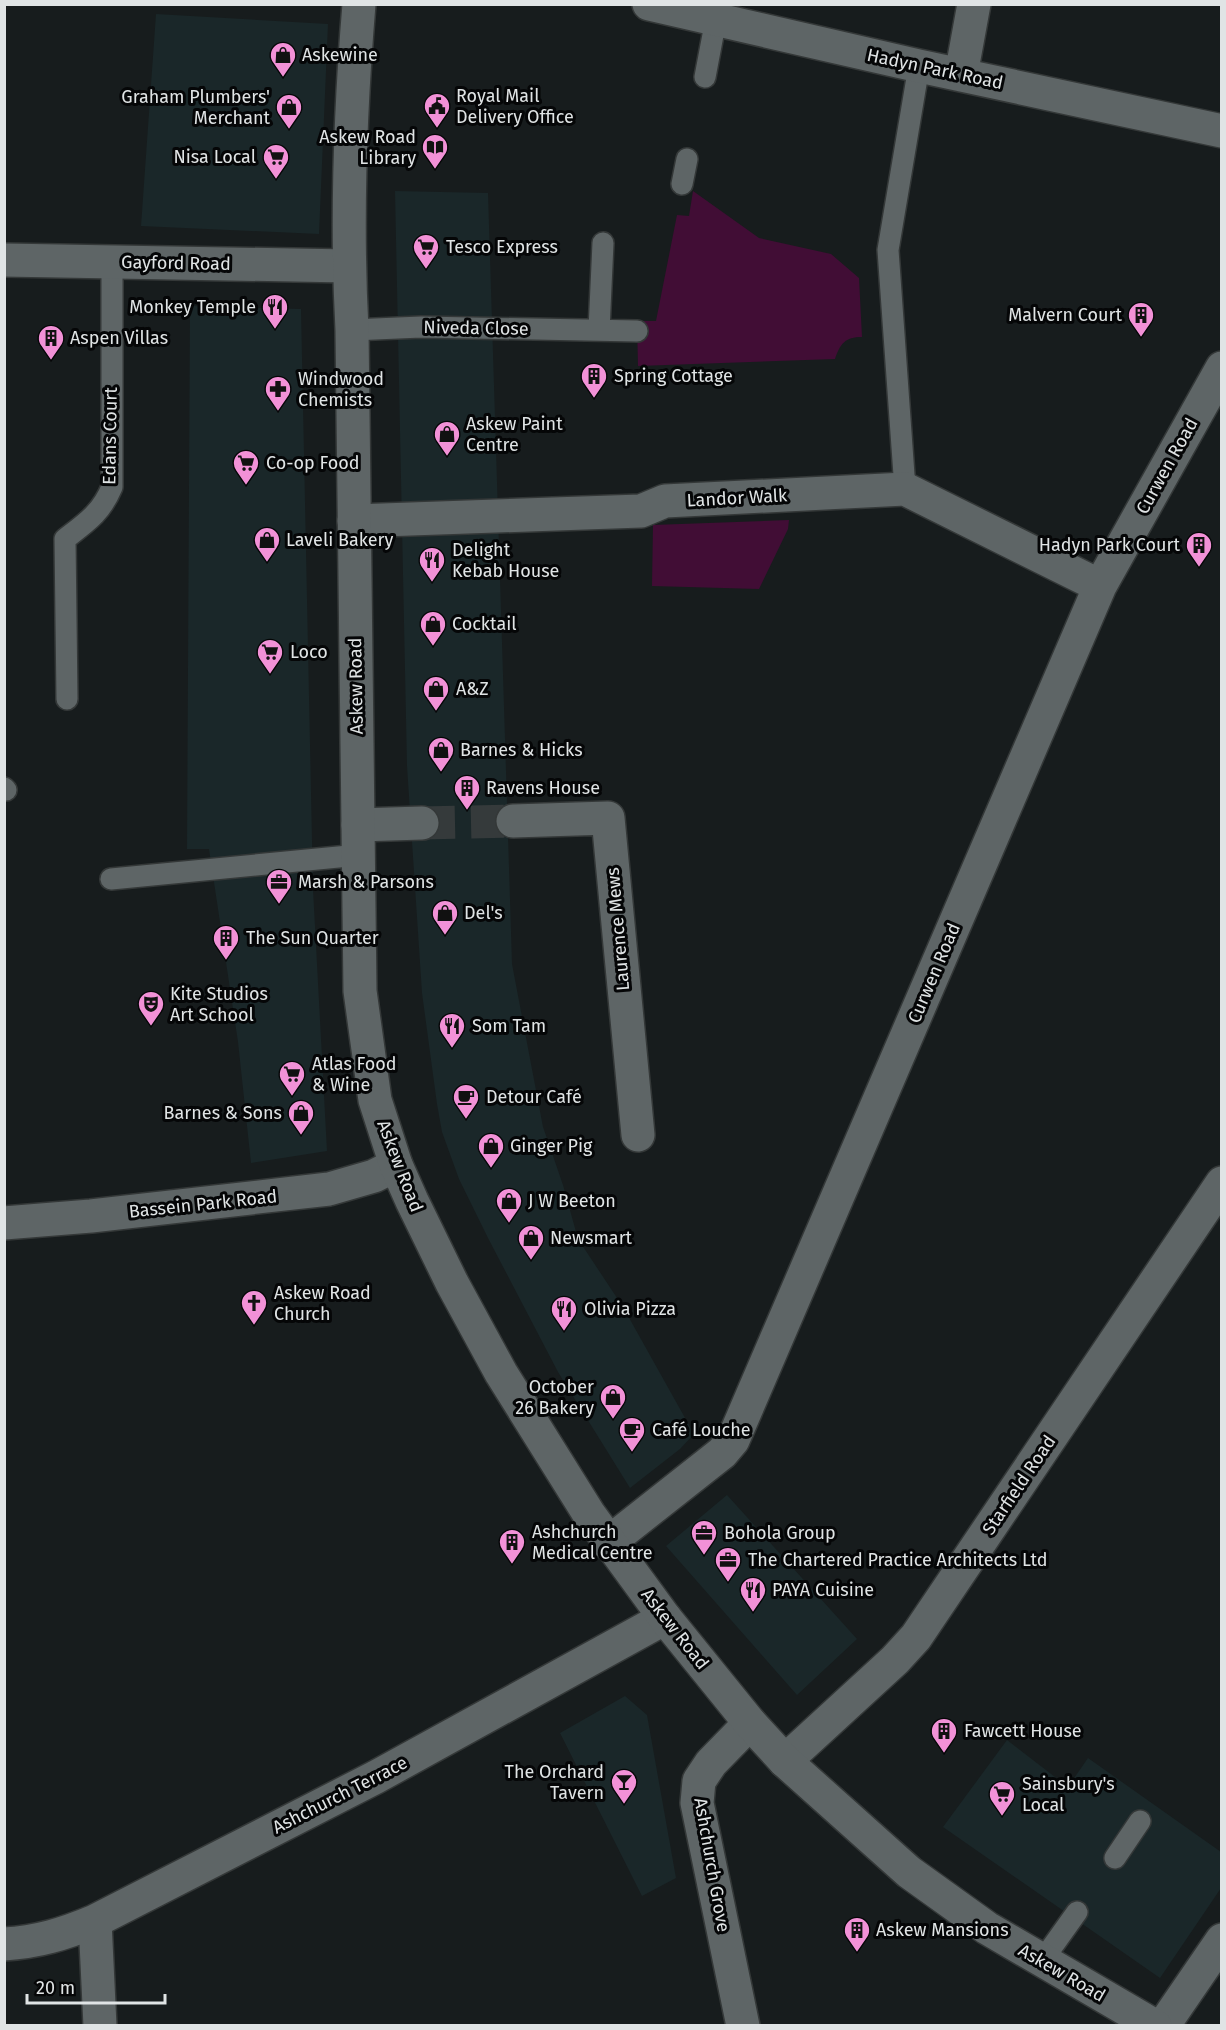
<svg xmlns="http://www.w3.org/2000/svg" width="1226" height="2030" font-family="'Fira Sans',sans-serif">
  <rect width="100%" height="100%" fill="#171c1d"/>
  <path fill="#1a2729" d="M156 14 328 24 319 234 141 226Z
    M395 191 488 193 512 964 543 1127 563 1185 578 1239 623 1307 694 1434 680 1449 630 1488 558 1372 488 1238 459 1179 442 1132 437 1104 422 993 407 766Z
    M190 306 301 309 313 889 327 1151 251 1163 238 1042 209 849H187Z
    M727 1495 857 1639 797 1695 666 1546Z
    M625 1696 647 1715 676 1878 642 1896 560 1733Z
    M1007 1740 1068 1787 1088 1758 1221 1852V1888L1160 1978 943 1827Z"/>
  <path fill="#410d35" d="M693 191 759 238 831 254 859 278 862 337C845 337 840 344 835 359L638 366 637 321H656L677 215 689 216Z
    M789 520 788 529 759 589 652 586 653 525Z"/>
  <g fill="none" stroke-linecap="round" stroke-linejoin="round">
    <path stroke="#353a3b" stroke-width="33" stroke-dasharray="33 16" stroke-linecap="butt" d="M422 823 513 821"/>
    <g stroke="#343838" stroke-width="24">
      <path id="service" d="M705 77 716 19
        M682 184 687 159
        M352 330 421 327 637 331
        M599 330 603 243
        M905 489 888 250 919 66
        M67 699 65 539C87 522 101 513 112 487V263
        M4 788 6 790
        M111 879 359 855
        M1115 1858 1140 1821
        M1042 1961 1077 1912"/>
    </g>
    <g stroke="#343838" stroke-width="36">
      <path id="minor" d="M649 4 919 66 1222 131
        M961 75 974 4
        M4 260 348 266
        M354 521 641 511 665 501 905 489 1100 586
        M513 821 608 818 638 1135
        M358 825 422 823
        M4 1223 91 1216 329 1189 374 1176 396 1165
        M608 1543 722 1453 733 1440 1100 586 1222 368
        M785 1761 895 1660 916 1637 1222 1183
        M95 1921 100 2026
        M4 1944C38 1942 64 1934 95 1921L376 1777 665 1618
        M743 2026 697 1803 699 1781 711 1763 750 1723
        M1163 2026 1222 1940"/>
    </g>
    <g stroke="#343838" stroke-width="36">
      <path id="secondary" d="M359 4C350 113 346 221 352 330L360 991 375 1100 396 1165 412 1201 452 1283 501 1373 589 1514 665 1618 750 1723 785 1761 909 1872 987 1928 1155 2026"/>
    </g>
    <use href="#service" stroke="#5e6566" stroke-width="21"/>
    <use href="#minor" stroke="#5e6566" stroke-width="33"/>
    <use href="#secondary" stroke="#5e6566" stroke-width="33"/>
  </g>
  <defs>
    <g id="shop-pin" transform="scale(1.35)"><path d="M0 17L-7.5 6A9.5 9.5 0 1 1 7.5 6Z" fill="#f291d7" stroke="#050607"/><path d="M-5-2.5h2.3a2.7 3.5 0 0 1 5.4 0H5L5.5 6h-11ZM-1.5-2.5h3a1.5 2.3 0 0 0-3 0Z" fill="#111"/></g>
    <g id="civic-pin" transform="scale(1.35)"><path d="M0 17L-7.5 6A9.5 9.5 0 1 1 7.5 6Z" fill="#f291d7" stroke="#050607"/><path d="M-.6-6.5H3V-4.5H.6V-3L4-1V1h2V6H-6V1h2V-1L-.6-3ZM-1.2 2.5V6h2.4V2.5Z" fill="#111"/></g>
    <g id="library-pin" transform="scale(1.35)"><path d="M0 17L-7.5 6A9.5 9.5 0 1 1 7.5 6Z" fill="#f291d7" stroke="#050607"/><path d="M-6-4Q-3-5.5-.7-3.5V5Q-3 3-6 4ZM6-4Q3-5.5 .7-3.5V5Q3 3 6 4Z" fill="#111"/></g>
    <g id="supermarket-pin" transform="scale(1.35)"><path d="M0 17L-7.5 6A9.5 9.5 0 1 1 7.5 6Z" fill="#f291d7" stroke="#050607"/><path d="M-6-5.5h2.5l.6 2H6L4.5 2H-2.5L-4.4-4H-6ZM-1.5 3.2a1.3 1.3 0 1 0 .1 0ZM3 3.2a1.3 1.3 0 1 0 .1 0Z" fill="#111"/></g>
    <g id="restaurant-pin" transform="scale(1.35)"><path d="M0 17L-7.5 6A9.5 9.5 0 1 1 7.5 6Z" fill="#f291d7" stroke="#050607"/><path d="M-5-6h1v4h1v-4h1v4h1v-4h1v5L-1.5 .5V6h-2V.5L-5-1ZM5-6V6H3V1.5H1.5Q1.5-4 5-6Z" fill="#111"/></g>
    <g id="building-pin" transform="scale(1.35)"><path d="M0 17L-7.5 6A9.5 9.5 0 1 1 7.5 6Z" fill="#f291d7" stroke="#050607"/><path d="M-4-6H4V6H1V3H-1V6H-4ZM-2.5-4.3h1.7v1.8h-1.7ZM.8-4.3h1.7v1.8H.8ZM-2.5-1h1.7V.8h-1.7ZM.8-1h1.7V.8H.8Z" fill="#111"/></g>
    <g id="pharmacy-pin" transform="scale(1.35)"><path d="M0 17L-7.5 6A9.5 9.5 0 1 1 7.5 6Z" fill="#f291d7" stroke="#050607"/><path d="M-2-6h4v4h4v4h-4v4h-4v-4h-4v-4h4Z" fill="#111"/></g>
    <g id="office-pin" transform="scale(1.35)"><path d="M0 17L-7.5 6A9.5 9.5 0 1 1 7.5 6Z" fill="#f291d7" stroke="#050607"/><path d="M-6-3h4V-5.5h4V-3h4V5H-6ZM-1-4.5V-3h2v-1.5ZM-6 0V1H6V0Z" fill="#111"/></g>
    <g id="theatre-pin" transform="scale(1.35)"><path d="M0 17L-7.5 6A9.5 9.5 0 1 1 7.5 6Z" fill="#f291d7" stroke="#050607"/><path d="M-5-5.5Q0-4 5-5.5V0Q5 5 0 6Q-5 5-5 0ZM-3.3-2.5H-1v1.5H-3.3ZM1-2.5H3.3v1.5H1ZM-2.8 1Q0 5.5 2.8 1Z" fill="#111"/></g>
    <g id="cafe-pin" transform="scale(1.35)"><path d="M0 17L-7.5 6A9.5 9.5 0 1 1 7.5 6Z" fill="#f291d7" stroke="#050607"/><path d="M-5.5-4.5H6V0H3Q3 3.5 0 3.5H-2.5Q-5.5 3.5-5.5 0ZM3-3.2v2h1.7v-2ZM-6 4.5H4V6H-6Z" fill="#111"/></g>
    <g id="church-pin" transform="scale(1.35)"><path d="M0 17L-7.5 6A9.5 9.5 0 1 1 7.5 6Z" fill="#f291d7" stroke="#050607"/><path d="M-1.2-6h2.4v3.5h3.3v2.4h-3.3V6h-2.4V-.1h-3.3v-2.4h3.3Z" fill="#111"/></g>
    <g id="bar-pin" transform="scale(1.35)"><path d="M0 17L-7.5 6A9.5 9.5 0 1 1 7.5 6Z" fill="#f291d7" stroke="#050607"/><path d="M-6-5H6L.8 .8V4.5H3.5V6h-7V4.5H-.8V.8Z" fill="#111"/></g>
  </defs>
  <g fill-rule="evenodd">
    <use href="#shop-pin" x="283" y="55"/>
    <use href="#civic-pin" x="437" y="106"/>
    <use href="#shop-pin" x="289" y="107"/>
    <use href="#library-pin" x="435" y="147"/>
    <use href="#supermarket-pin" x="276" y="157"/>
    <use href="#supermarket-pin" x="426" y="247"/>
    <use href="#restaurant-pin" x="275" y="307"/>
    <use href="#building-pin" x="1141" y="315"/>
    <use href="#building-pin" x="51" y="338"/>
    <use href="#building-pin" x="594" y="376"/>
    <use href="#pharmacy-pin" x="278" y="389"/>
    <use href="#shop-pin" x="447" y="434"/>
    <use href="#supermarket-pin" x="246" y="463"/>
    <use href="#shop-pin" x="267" y="540"/>
    <use href="#building-pin" x="1199" y="545"/>
    <use href="#restaurant-pin" x="432" y="560"/>
    <use href="#shop-pin" x="433" y="624"/>
    <use href="#supermarket-pin" x="270" y="652"/>
    <use href="#shop-pin" x="436" y="689"/>
    <use href="#shop-pin" x="441" y="750"/>
    <use href="#building-pin" x="467" y="788"/>
    <use href="#office-pin" x="279" y="882"/>
    <use href="#shop-pin" x="445" y="913"/>
    <use href="#building-pin" x="226" y="938"/>
    <use href="#theatre-pin" x="151" y="1004"/>
    <use href="#restaurant-pin" x="452" y="1026"/>
    <use href="#supermarket-pin" x="292" y="1074"/>
    <use href="#cafe-pin" x="466" y="1097"/>
    <use href="#shop-pin" x="301" y="1113"/>
    <use href="#shop-pin" x="491" y="1146"/>
    <use href="#shop-pin" x="509" y="1201"/>
    <use href="#shop-pin" x="531" y="1238"/>
    <use href="#church-pin" x="254" y="1303"/>
    <use href="#restaurant-pin" x="564" y="1309"/>
    <use href="#shop-pin" x="613" y="1397"/>
    <use href="#cafe-pin" x="632" y="1430"/>
    <use href="#office-pin" x="704" y="1533"/>
    <use href="#building-pin" x="512" y="1542"/>
    <use href="#office-pin" x="728" y="1560"/>
    <use href="#restaurant-pin" x="753" y="1590"/>
    <use href="#building-pin" x="944" y="1731"/>
    <use href="#bar-pin" x="624" y="1782"/>
    <use href="#supermarket-pin" x="1002" y="1794"/>
    <use href="#building-pin" x="857" y="1930"/>
  </g>
  <g text-anchor="middle" stroke-width="6" stroke-linejoin="round" paint-order="stroke">
    <g font-size="18" fill="#e0e4e5" stroke="#050607" text-anchor="start">
      <text x="302" y="61">Askewine</text>
      <text x="456" y="102">Royal Mail<tspan x="456" dy="21">Delivery Office</tspan></text>
      <text x="270" y="103" text-anchor="end">Graham Plumbers'<tspan x="270" dy="21">Merchant</tspan></text>
      <text x="416" y="143" text-anchor="end">Askew Road<tspan x="416" dy="21">Library</tspan></text>
      <text x="256" y="163" text-anchor="end">Nisa Local</text>
      <text x="446" y="253">Tesco Express</text>
      <text x="256" y="313" text-anchor="end">Monkey Temple</text>
      <text x="1122" y="321" text-anchor="end">Malvern Court</text>
      <text x="70" y="344">Aspen Villas</text>
      <text x="614" y="382">Spring Cottage</text>
      <text x="298" y="385">Windwood<tspan x="298" dy="21">Chemists</tspan></text>
      <text x="466" y="430">Askew Paint<tspan x="466" dy="21">Centre</tspan></text>
      <text x="266" y="469">Co-op Food</text>
      <text x="286" y="546">Laveli Bakery</text>
      <text x="1180" y="551" text-anchor="end">Hadyn Park Court</text>
      <text x="452" y="556">Delight<tspan x="452" dy="21">Kebab House</tspan></text>
      <text x="452" y="630">Cocktail</text>
      <text x="290" y="658">Loco</text>
      <text x="456" y="695">A&amp;Z</text>
      <text x="460" y="756">Barnes &amp; Hicks</text>
      <text x="486" y="794">Ravens House</text>
      <text x="298" y="888">Marsh &amp; Parsons</text>
      <text x="464" y="919">Del's</text>
      <text x="246" y="944">The Sun Quarter</text>
      <text x="170" y="1000">Kite Studios<tspan x="170" dy="21">Art School</tspan></text>
      <text x="472" y="1032">Som Tam</text>
      <text x="312" y="1070">Atlas Food<tspan x="312" dy="21">&amp; Wine</tspan></text>
      <text x="486" y="1103">Detour Café</text>
      <text x="282" y="1119" text-anchor="end">Barnes &amp; Sons</text>
      <text x="510" y="1152">Ginger Pig</text>
      <text x="528" y="1207">J W Beeton</text>
      <text x="550" y="1244">Newsmart</text>
      <text x="274" y="1299">Askew Road<tspan x="274" dy="21">Church</tspan></text>
      <text x="584" y="1315">Olivia Pizza</text>
      <text x="594" y="1393" text-anchor="end">October<tspan x="594" dy="21">26 Bakery</tspan></text>
      <text x="652" y="1436">Café Louche</text>
      <text x="532" y="1538">Ashchurch<tspan x="532" dy="21">Medical Centre</tspan></text>
      <text x="724" y="1539">Bohola Group</text>
      <text x="748" y="1566">The Chartered Practice Architects Ltd</text>
      <text x="772" y="1596">PAYA Cuisine</text>
      <text x="964" y="1737">Fawcett House</text>
      <text x="604" y="1778" text-anchor="end">The Orchard<tspan x="604" dy="21">Tavern</tspan></text>
      <text x="1022" y="1790">Sainsbury's<tspan x="1022" dy="21">Local</tspan></text>
      <text x="876" y="1936">Askew Mansions</text>
    </g>
    <g font-size="18" fill="#e0e4e5" stroke="#050607">
      <text transform="translate(935 69) rotate(12)" y="6">Hadyn Park Road</text>
      <text transform="translate(176 263) rotate(1)" y="6">Gayford Road</text>
      <text transform="translate(476 328) rotate(1)" y="6">Niveda Close</text>
      <text transform="translate(110 436) rotate(-89)" y="6">Edans Court</text>
      <text transform="translate(1167 466) rotate(-61)" y="6">Curwen Road</text>
      <text transform="translate(737 498) rotate(-3)" y="6">Landor Walk</text>
      <text transform="translate(356 686) rotate(-91)" y="6">Askew Road</text>
      <text transform="translate(618 929) rotate(-95)" y="6">Laurence Mews</text>
      <text transform="translate(934 973) rotate(-67)" y="6">Curwen Road</text>
      <text transform="translate(400 1166) rotate(69)" y="6">Askew Road</text>
      <text transform="translate(203 1204) rotate(-6)" y="6">Bassein Park Road</text>
      <text transform="translate(1019 1485) rotate(-56)" y="6">Starfield Road</text>
      <text transform="translate(675 1629) rotate(52)" y="6">Askew Road</text>
      <text transform="translate(340 1795) rotate(-27)" y="6">Ashchurch Terrace</text>
      <text transform="translate(712 1865) rotate(80)" y="6">Ashchurch Grove</text>
      <text transform="translate(1062 1973) rotate(30)" y="6">Askew Road</text>
    </g>
  </g>
  <rect width="1226" height="2030" fill="none" stroke="#e0e4e5" stroke-width="12"/>
  <path d="M27 1994v9h138v-9" fill="none" stroke="#e0e4e5" stroke-width="3"/>
  <text x="36" y="1994" font-size="18" fill="#e0e4e5" stroke="#050607" stroke-width="4.5" paint-order="stroke">20 m</text>
</svg>
